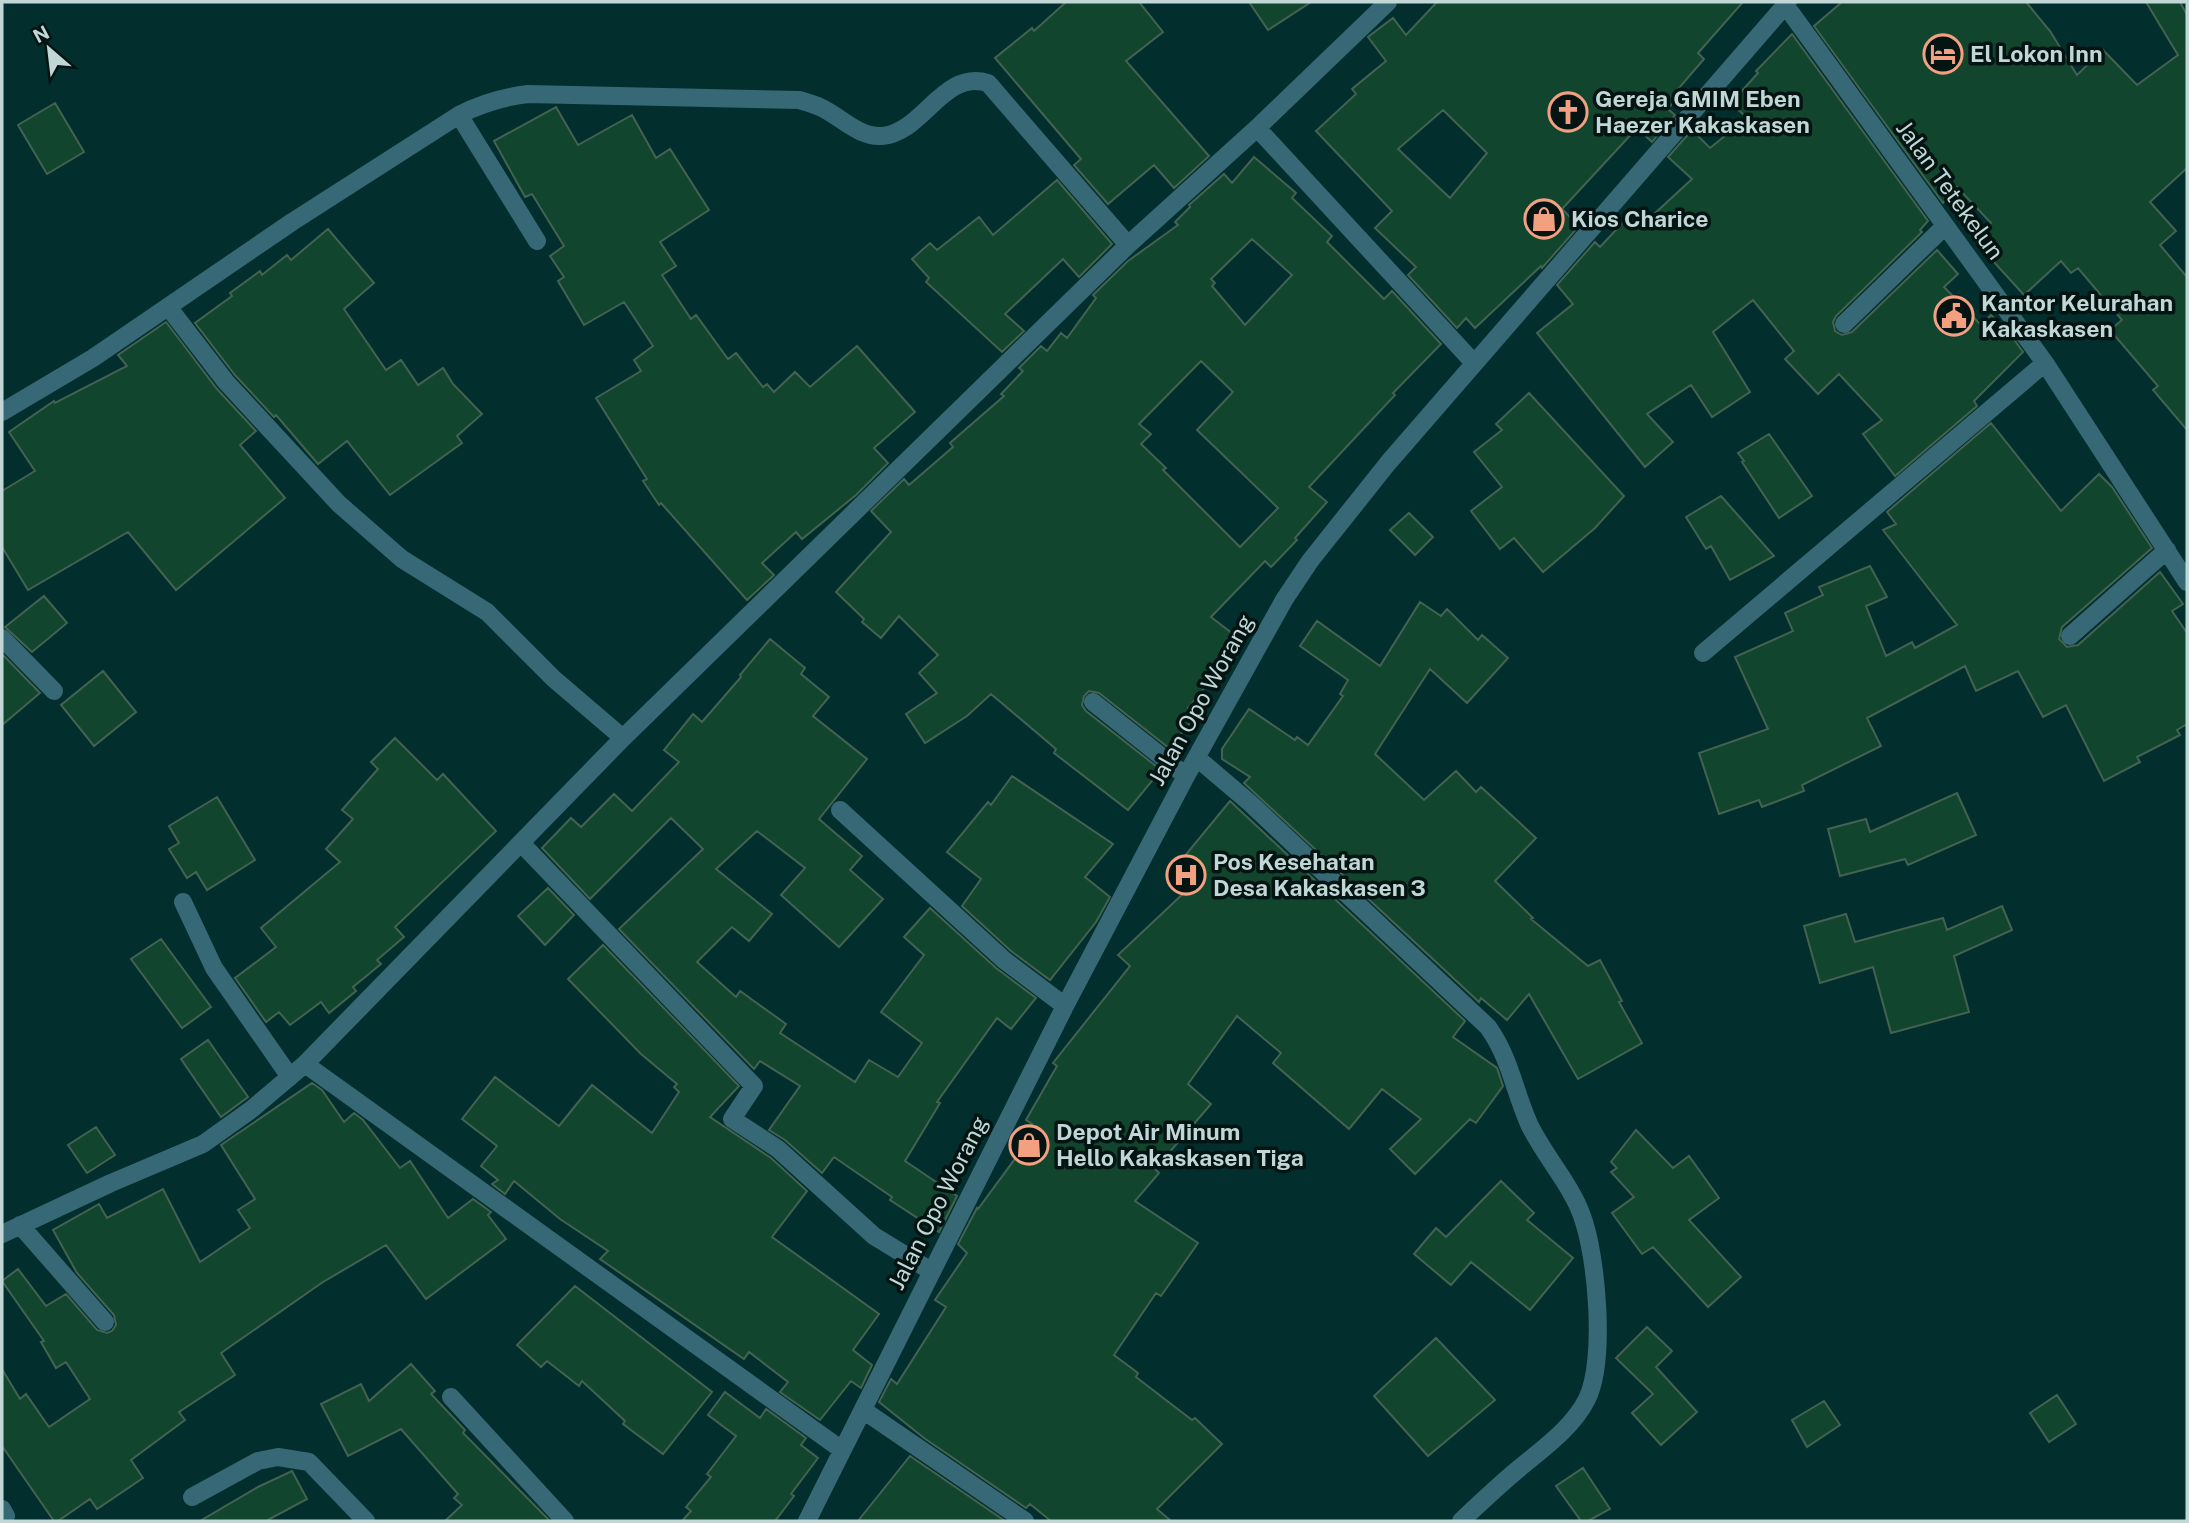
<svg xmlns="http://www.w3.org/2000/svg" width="2189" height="1523" font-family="'Public Sans',sans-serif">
  <rect width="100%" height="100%" fill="#022f2d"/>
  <path fill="#12452e" stroke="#436251" stroke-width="2" fill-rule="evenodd" d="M1066 2H1139L1163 32 1126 61 1209 156 1174 188 1154 165 1108 204 1074 165 1081 159 995 58 1032 28 1034 31Z
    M1249 2H1311L1268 30Z
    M1437 2H1743L1698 53 1704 59 1672 96 1676 99 1668 109 1675 115 1652 142 1637 128 1562 209 1579 226 1542 268 1541 266 1475 328 1466 318 1457 328 1408 275 1416 267 1375 228 1392 211 1316 131 1356 94 1352 89 1386 61 1368 37 1393 18 1406 35ZM1443 110 1487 153 1450 198 1398 149Z
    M1842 2H2026L2050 31 2077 75 2103 50 2137 85 2178 55 2146 2H2180L2187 15V168L2150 202 2176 231 2160 245 2187 277V430L2153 390 2158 386 2110 330 2122 320 2078 268 2071 273 2061 261 2024 295 1973 239 1991 223 1957 187 1943 203 1814 26Z
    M1792 34 1928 221 1920 230 1922 232 1836 316 1833 322 1835 331 1842 335 1852 332 1937 250 1958 274 1944 287 1981 325 1991 315 2010 334 2023 352 1974 401 1977 406 1895 476 1863 434 1882 420 1839 374 1818 394 1785 359 1794 351 1753 300 1713 332 1750 392 1712 417 1691 385 1647 414 1673 442 1645 467 1537 333 1573 304 1557 285 1595 242 1600 247 1628 217 1639 228 1692 179 1668 157 1692 130 1710 148 1747 118 1731 103 1758 73 1756 71Z
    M55 103 84 152 47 174 18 125Z
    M556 107 578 145 632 115 656 158 670 149 709 210 660 242 676 266 662 275 691 319 696 315 728 359 736 353 763 387 767 384 774 392 795 372 810 387 857 346 915 412 874 448 888 463 856 495 802 539 796 532 762 563 774 575 747 600 661 503 659 505 643 481 647 479 596 398 641 371 634 360 653 346 624 302 584 325 558 281 564 277 550 256 564 246 532 194 525 197 494 141Z
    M1254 157 1296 193 1292 198 1332 236 1327 242 1384 299 1392 291 1441 344 1393 393 1395 395 1309 487 1327 502 1295 538 1297 540 1271 567 1265 561 1211 617 1242 641 1188 708 1197 715 1169 748 1099 693 1089 691 1084 696 1082 705 1086 711 1161 770 1128 810 1054 753 1056 749 991 694 967 716 925 743 906 714 937 693 919 673 938 655 899 616 881 638 862 622 864 619 836 592 891 532 871 511 904 479 909 485 953 447 950 443 1004 396 1001 394 1023 371 1019 368 1041 346 1047 351 1061 333 1067 338 1096 298 1093 295 1128 261 1178 225 1175 222 1190 207 1189 205 1224 174 1232 183ZM1252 239 1292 275 1245 325 1212 286 1215 283 1211 279ZM1201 361 1233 392 1197 430 1278 508 1240 547 1163 470 1166 468 1141 444 1151 434 1139 424Z
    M1057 180 1112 244 1079 277 1063 259 1005 314 1024 331 1002 352 926 282 929 278 912 259 930 243 937 250 979 217 993 235Z
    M328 229 374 283 344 309 386 370 401 360 418 385 443 368 453 384 482 414 457 436 462 443 390 495 347 441 318 464 276 415 274 417 235 375 195 323 232 296 230 293 260 271 262 275 287 255 291 260Z
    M166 322 217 389 256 431 240 445 285 498 176 590 128 532 28 590 2 547V491L35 471 9 432 54 401 55 403 127 366 118 355Z
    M1529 393 1624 496 1595 528 1543 572 1514 538 1500 549 1471 511 1502 487 1474 452 1502 430 1496 424Z
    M1991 423 2061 511 2099 474 2112 487 2152 548 2062 627 2059 639 2067 647 2078 645 2160 572 2183 604 2172 611 2187 633V724L2177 730 2180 735 2137 757 2140 762 2104 781 2066 705 2043 717 2018 671 1976 691 1965 666 1867 718 1881 746 1802 785 1804 791 1762 807 1759 800 1719 814 1699 753 1768 729 1735 657 1793 631 1785 613 1823 595 1819 587 1870 566 1887 597 1866 606 1886 656 1912 642 1915 648 1957 625 1883 530 1896 524 1887 512Z
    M1769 434 1812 496 1779 518 1742 462 1744 461 1738 453Z
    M1721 496 1774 556 1730 580 1711 546 1706 549 1686 517Z
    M1409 513 1433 537 1415 555 1390 530Z
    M44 596 67 623 32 652 5 627Z
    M1420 602 1441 616 1447 609 1478 640 1482 635 1508 658 1467 703 1430 669 1375 754 1424 800 1456 771 1476 792 1481 787 1536 838 1495 881 1533 918 1531 919 1588 966 1600 960 1622 1001 1619 1002 1642 1043 1578 1079 1529 994 1507 1020 1481 998 1479 1002 1244 783 1250 777 1222 759V749L1249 709 1295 740 1297 737 1308 745 1343 696 1340 694 1348 680 1300 646 1317 621 1380 666Z
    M770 639 805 668 801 674 829 697 813 716 867 759 819 819 862 856 850 870 883 899 839 947 781 895 805 868 757 831 716 869 772 914 749 941 732 927 697 962 736 997 740 991 786 1024 780 1033 855 1082 869 1060 898 1077 922 1043 881 1012 924 955 904 937 930 908 996 968 1036 998 1011 1029 997 1018 937 1102 940 1103 905 1161 957 1196 939 1232 890 1200 892 1197 834 1157 822 1173 785 1140 769 1130 800 1086 760 1061 754 1069 619 929 703 849 671 818 590 899 542 848 571 818 581 827 614 794 632 811 679 762 664 750 693 714 702 722 741 677 740 675Z
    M2 654 40 693 2 725Z
    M103 671 136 712 94 746 61 705Z
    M395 738 437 780 443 774 496 831 395 927 404 937 377 960 381 964 353 987 356 991 329 1013 321 1002 290 1025 279 1012 266 1022 235 978 276 947 261 928 340 862 326 849 353 819 342 810 378 769 371 762Z
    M1012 776 1113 844 1085 877 1110 897 1096 922 1050 980 1011 951 962 906 981 879 947 852 988 802 991 805Z
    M1957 793 1976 835 1908 865 1905 859 1840 876 1828 829 1866 819 1870 832Z
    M217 797 255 860 207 890 196 872 187 878 169 849 179 843 169 826Z
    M1230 801 1465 1021 1453 1037 1497 1068 1503 1086 1476 1123 1470 1119 1415 1174 1390 1149 1421 1119 1382 1089 1349 1129 1273 1063 1281 1053 1237 1016 1188 1084 1211 1104 1155 1169 1159 1173 1135 1201 1198 1243 1161 1296 1156 1293 1114 1355 1138 1373 1136 1377 1192 1420 1195 1418 1222 1444 1157 1509 1171 1521H1051L1030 1504 1026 1508 924 1438 879 1402 891 1379 897 1384 946 1307 935 1300 967 1253 958 1244 977 1208 978 1209 1020 1152 1014 1148 1032 1124 1026 1120 1057 1066 1053 1063 1130 966 1118 955 1187 890 1170 874Z
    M548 888 574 915 545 945 518 916Z
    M2002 906 2012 930 1954 956 1969 1012 1891 1033 1873 967 1820 983 1804 926 1846 914 1855 942 1943 918 1947 930Z
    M161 939 211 1007 182 1028 131 959Z
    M603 945 739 1086 710 1117 771 1158 807 1191 772 1237 879 1314 853 1350 872 1365 861 1388 851 1381 820 1420 780 1392 788 1382 749 1352 744 1359 600 1259 608 1251 560 1219 514 1181 505 1194 492 1184 498 1180 481 1166 497 1146 462 1119 495 1077 559 1126 592 1085 652 1133 679 1092 674 1087 677 1084 641 1054 568 979Z
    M208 1040 248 1097 221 1117 181 1059Z
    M312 1083 322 1090 344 1122 354 1113 363 1120 400 1168 410 1161 448 1218 473 1199 491 1212 488 1215 506 1239 426 1299 386 1245 323 1282 221 1353 235 1375 179 1412 185 1420 131 1460 143 1478 97 1509 90 1499 58 1521H54L2 1446V1369L20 1399 26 1394 49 1427 90 1399 66 1362 56 1368 41 1342 44 1341 2 1281 18 1269 46 1306 66 1294 97 1330 107 1333 112 1331 116 1325 114 1315 77 1273 53 1230 99 1204 107 1218 163 1189 200 1262 250 1228 238 1210 255 1199 221 1145Z
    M96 1127 115 1155 87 1173 68 1145Z
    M1636 1130 1673 1168 1689 1156 1719 1198 1689 1220 1741 1277 1708 1307 1653 1247 1642 1254 1612 1213 1634 1197 1611 1172 1617 1168 1611 1162Z
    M1501 1181 1534 1213 1527 1220 1573 1258 1530 1310 1471 1262 1451 1285 1414 1254 1436 1228 1446 1237Z
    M575 1286 712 1392 663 1454 623 1424 625 1421 582 1381 579 1386 547 1361 541 1367 517 1345Z
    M1647 1327 1672 1351 1656 1367 1697 1412 1661 1445 1632 1413 1653 1394 1616 1358Z
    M1436 1338 1495 1400 1428 1456 1374 1396Z
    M411 1364 435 1391 431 1394 465 1430 463 1433 550 1521H445L462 1505 454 1498 458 1494 401 1429 348 1456 321 1404 361 1384 369 1401Z
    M725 1392 760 1418 766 1409 806 1438 801 1445 818 1458 791 1494 794 1496 775 1521H682L691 1511 686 1507 711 1477 707 1474 736 1436 708 1415Z
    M2057 1395 2076 1424 2049 1442 2030 1413Z
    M1824 1401 1840 1425 1807 1447 1792 1420Z
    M910 1456 1005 1521H858Z
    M1583 1468 1610 1509 1588 1521H1581L1556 1486Z
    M292 1471 307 1499 266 1521H200L258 1487Z"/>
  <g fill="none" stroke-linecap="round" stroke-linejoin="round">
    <path stroke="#376876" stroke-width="18" d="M1783 2 2045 363 2187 582
      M459 115 537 241
      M1257 128 1474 363
      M169 308 226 382 339 504 402 559 487 612 554 679 623 738
      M1844 324 1945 226
      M2 412 93 358 292 222 459 115C482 103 503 97 528 94L799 100C806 102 813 104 820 107 840 116 859 138 882 136 923 133 943 69 988 83L1128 245
      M2070 636 2167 550
      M2 638 54 691
      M1703 653 2045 363
      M1093 702 1186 776
      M1197 758 1250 803 1488 1027C1510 1058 1514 1090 1529 1124 1543 1154 1572 1186 1582 1216 1597 1256 1606 1361 1587 1399 1572 1429 1541 1450 1516 1471 1497 1487 1479 1504 1461 1521
      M840 810 1004 960 1065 1006
      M521 843 754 1086 732 1119 778 1149 874 1236 931 1271
      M183 902 214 968 290 1077
      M20 1225 105 1322
      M2 1234 111 1183 203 1144 252 1109 305 1064
      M451 1397 565 1521
      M863 1410 1025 1521
      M842 1450 305 1064 623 738 1128 245 1257 128 1388 2
      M192 1497 258 1461 278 1457 309 1462 366 1521
      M2 1509 6 1516
      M807 1521 1065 1006 1186 776 1284 600 1310 561 1388 463 1788 2"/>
  </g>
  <defs>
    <g id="hotel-ring" transform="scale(2.0125)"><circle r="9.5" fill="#041413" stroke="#f3a081" stroke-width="1.5"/><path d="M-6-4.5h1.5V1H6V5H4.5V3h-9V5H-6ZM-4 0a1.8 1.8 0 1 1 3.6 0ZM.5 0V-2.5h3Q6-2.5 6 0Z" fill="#f3a081"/></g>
    <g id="church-ring" transform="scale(2.0125)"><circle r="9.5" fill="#041413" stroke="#f3a081" stroke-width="1.5"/><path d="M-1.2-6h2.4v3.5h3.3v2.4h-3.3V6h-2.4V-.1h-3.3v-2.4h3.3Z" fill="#f3a081"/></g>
    <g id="shop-ring" transform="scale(2.0125)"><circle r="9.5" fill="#041413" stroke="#f3a081" stroke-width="1.5"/><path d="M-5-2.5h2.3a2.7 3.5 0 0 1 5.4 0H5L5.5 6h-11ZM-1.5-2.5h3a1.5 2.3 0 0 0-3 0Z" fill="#f3a081"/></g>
    <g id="civic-ring" transform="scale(2.0125)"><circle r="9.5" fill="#041413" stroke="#f3a081" stroke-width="1.5"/><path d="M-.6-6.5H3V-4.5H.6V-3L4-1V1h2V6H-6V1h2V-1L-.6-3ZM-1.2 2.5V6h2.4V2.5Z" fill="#f3a081"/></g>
    <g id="hospital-ring" transform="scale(2.0125)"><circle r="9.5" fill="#041413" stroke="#f3a081" stroke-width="1.5"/><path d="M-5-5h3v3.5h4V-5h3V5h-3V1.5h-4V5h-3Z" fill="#f3a081"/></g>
  </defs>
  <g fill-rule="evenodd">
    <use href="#hotel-ring" x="1943" y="54"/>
    <use href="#church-ring" x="1568" y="112"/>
    <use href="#shop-ring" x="1544" y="219"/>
    <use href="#civic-ring" x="1954" y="316"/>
    <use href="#hospital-ring" x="1186" y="875"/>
    <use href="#shop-ring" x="1029" y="1145"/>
  </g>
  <g text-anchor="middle" stroke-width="7" stroke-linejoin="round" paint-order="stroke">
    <g font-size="23" font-weight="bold" fill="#c1d7d5" stroke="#041413" text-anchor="start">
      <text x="1970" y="62">El Lokon Inn</text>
      <text x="1595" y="107">Gereja GMIM Eben<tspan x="1595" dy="26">Haezer Kakaskasen</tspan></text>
      <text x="1571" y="227">Kios Charice</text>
      <text x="1981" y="311">Kantor Kelurahan<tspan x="1981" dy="26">Kakaskasen</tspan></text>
      <text x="1213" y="870">Pos Kesehatan<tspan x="1213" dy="26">Desa Kakaskasen 3</tspan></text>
      <text x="1056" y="1140">Depot Air Minum<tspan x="1056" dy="26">Hello Kakaskasen Tiga</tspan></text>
    </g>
    <g font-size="23" fill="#c1d7d5" stroke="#041413">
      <text transform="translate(1950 190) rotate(54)" y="8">Jalan Tetekelun</text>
      <text transform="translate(1201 700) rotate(-61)" y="8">Jalan Opo Worang</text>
      <text transform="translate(938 1203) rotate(-63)" y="8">Jalan Opo Worang</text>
    </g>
  </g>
  <rect width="2189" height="1523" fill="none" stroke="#c1d7d5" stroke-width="7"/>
  <g transform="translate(49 49) rotate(332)" stroke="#041413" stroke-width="5" paint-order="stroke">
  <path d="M0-5L12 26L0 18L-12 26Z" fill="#c1d7d5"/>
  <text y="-10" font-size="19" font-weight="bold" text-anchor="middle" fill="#c1d7d5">N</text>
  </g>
</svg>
